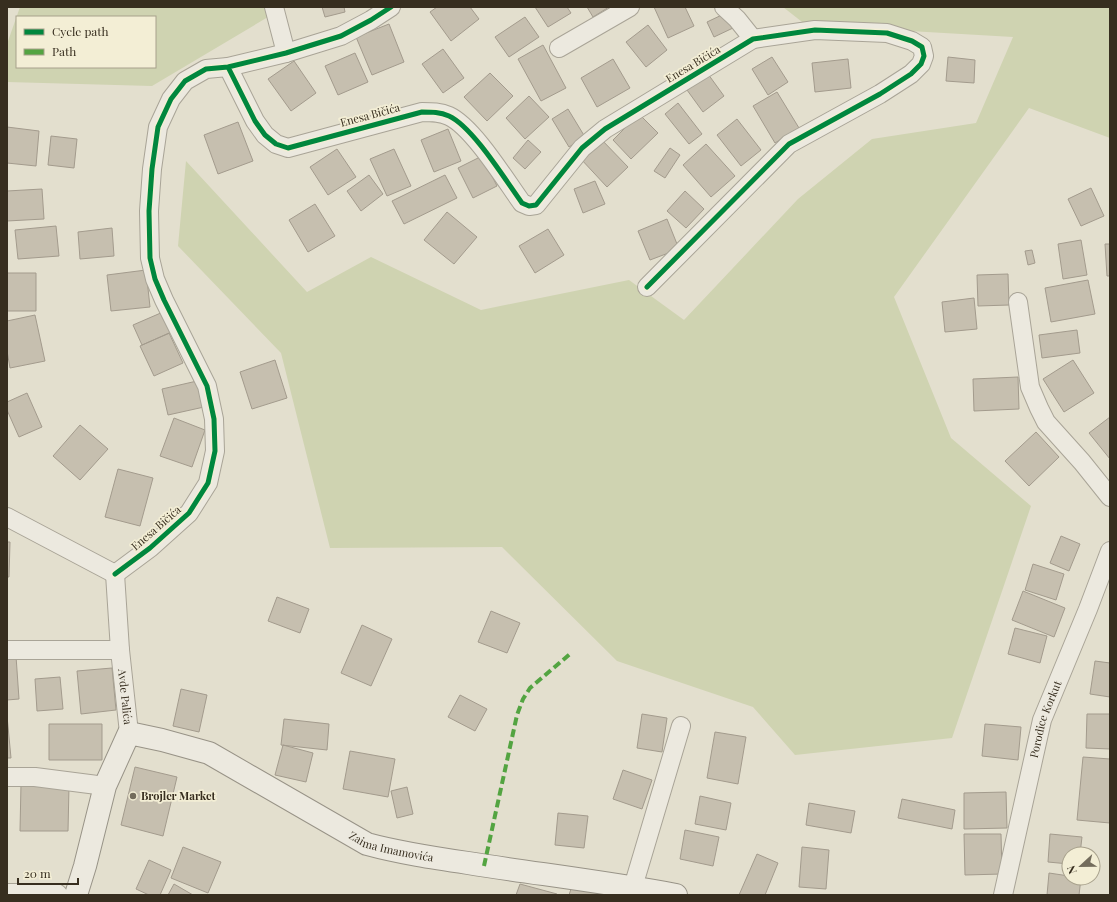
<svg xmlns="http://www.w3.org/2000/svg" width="1117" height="902" font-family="'Playfair Display',serif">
  <rect width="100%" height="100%" fill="#e3dfce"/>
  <path fill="#cfd3b1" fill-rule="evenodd" d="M20 7H264L268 17 152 86 7 82V44ZM17 17H155V67H17Z
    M783 7H1110V138L1029 108 894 297 951 438 1031 506 952 738 795 755 753 707 617 661 502 547 330 548 281 353 178 246 186 161 307 292 371 257 481 310 629 280 684 320 798 199 872 139 976 123 1013 37 806 25Z"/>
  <path fill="#c6bfaf" stroke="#a39b8d" d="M322 7H344L345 12 325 17Z
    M437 7H470L479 19 451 41 430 12Z
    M535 7H567L571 13 548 27Z
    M587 7H609L593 17Z
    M654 7H685L694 26 668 38Z
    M726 13 733 28 714 37 707 22Z
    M525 17 539 37 509 57 495 37Z
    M389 24 404 62 372 75 356 37Z
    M648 25 667 50 646 67 626 42Z
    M543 45 566 88 541 101 518 59Z
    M443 49 464 78 443 93 422 64Z
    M355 53 368 82 338 95 325 66Z
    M772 57 788 82 768 95 752 69Z
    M948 57 975 60 974 83 946 81Z
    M613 59 630 88 597 107 581 78Z
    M848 59 851 88 815 92 812 63Z
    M294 61 316 93 291 111 268 79Z
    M490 73 513 96 487 121 464 97Z
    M708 74 724 96 703 112 687 90Z
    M777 92 799 128 775 143 753 106Z
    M529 96 549 117 525 139 506 118Z
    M678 103 702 134 689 144 665 114Z
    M568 109 585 137 569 147 552 119Z
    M639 114 658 133 631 159 613 140Z
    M737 119 761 150 741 166 717 135Z
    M238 122 253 161 218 174 204 135Z
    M7 127 39 131 36 166 7 163Z
    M448 129 461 161 434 172 421 140Z
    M51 136 77 139 74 168 48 165Z
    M600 138 628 167 607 187 580 158Z
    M528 140 541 152 525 169 513 158Z
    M706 144 735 176 711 197 683 165Z
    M670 148 680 155 665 178 654 171Z
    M337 149 356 177 328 195 310 167Z
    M394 149 411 186 387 196 370 159Z
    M482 156 497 186 473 198 458 168Z
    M369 175 383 194 361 211 347 191Z
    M445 175 457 198 404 224 392 201Z
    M595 181 605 204 583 213 574 189Z
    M1091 188 1104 216 1081 226 1068 199Z
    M42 189 44 219 7 221V191Z
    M685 191 704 209 686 228 667 211Z
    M315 204 335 236 308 252 289 220Z
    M447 212 477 237 454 264 424 240Z
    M667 219 679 249 650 260 638 231Z
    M56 226 59 256 18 259 15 230Z
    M112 228 114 256 80 259 78 232Z
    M548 229 564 255 535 273 519 246Z
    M1081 240 1087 275 1063 279 1058 244Z
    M1105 244H1110V276H1107Z
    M1032 250 1035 263 1028 265 1025 251Z
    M146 270 150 307 111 311 107 275Z
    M7 273H36V311H7Z
    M1008 274 1009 305 978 306 977 275Z
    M1088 280 1095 314 1051 322 1045 288Z
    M974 298 977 329 945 332 942 302Z
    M163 312 172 332 142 345 133 325Z
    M35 315 45 361 10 368 7 351V321Z
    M1077 330 1080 353 1042 358 1039 335Z
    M169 333 183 363 154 376 140 346Z
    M275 360 287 398 252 409 240 372Z
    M1073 360 1094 393 1064 412 1043 379Z
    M1018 377 1019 409 974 411 973 379Z
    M197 381 204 407 168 415 162 389Z
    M27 393 42 427 19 437 7 410V402Z
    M1110 417V459L1089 433Z
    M174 418 205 430 192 467 160 456Z
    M80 425 108 449 80 480 53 456Z
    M1036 432 1059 457 1029 486 1005 461Z
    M118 469 153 478 140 526 105 517Z
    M1061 536 1080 544 1069 571 1050 563Z
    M7 542H10L9 577H7Z
    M1033 564 1064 574 1056 600 1025 590Z
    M1023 591 1065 608 1054 637 1012 620Z
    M277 597 309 609 300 633 268 621Z
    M491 611 520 623 507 653 478 642Z
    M362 625 392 639 371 686 341 673Z
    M1015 628 1047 636 1040 663 1008 654Z
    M16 656 19 699 7 700V657Z
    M1095 661 1110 663V697L1090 694Z
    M112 668 116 710 81 714 77 671Z
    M60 677 63 709 37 711 35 679Z
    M181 689 207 695 199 732 173 726Z
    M460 695 487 709 475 731 448 717Z
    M642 714 667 718 662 752 637 748Z
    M1087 714H1110V749L1086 748Z
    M7 716 11 758H7Z
    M284 719 329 724 327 750 281 745Z
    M49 724H102V760H49Z
    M985 724 1021 727 1018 760 982 756Z
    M715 732 746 737 738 784 707 778Z
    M283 745 313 753 306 782 275 775Z
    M350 751 395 759 388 797 343 789Z
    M1083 757 1110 759V823L1077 820Z
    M135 767 177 777 163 836 121 825Z
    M623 770 652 780 642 809 613 799Z
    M21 784 69 786 68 831H20Z
    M407 787 413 814 397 818 391 791Z
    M1006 792 1007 828 964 829V793Z
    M700 796 731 803 726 830 695 824Z
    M902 799 955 810 952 829 898 818Z
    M809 803 855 811 851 833 806 825Z
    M558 813 588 816 584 848 555 845Z
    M685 830 719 837 713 866 680 859Z
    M964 834H1001L1002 874 965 875Z
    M1050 834 1082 837 1080 854H1069V864L1048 862Z
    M183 847 221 862 208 893 171 878Z
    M802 847 829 850 826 889 799 887Z
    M757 854 778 863 765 895H739Z
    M149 860 171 870 160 895H149L136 889Z
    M1049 873 1069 876V878H1081L1079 895H1047Z
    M573 883 609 895H569Z
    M174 884 193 895H168Z
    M520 884 557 894V895H516Z"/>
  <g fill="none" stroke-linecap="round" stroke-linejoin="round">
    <g stroke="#a9a497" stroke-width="20">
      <g id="street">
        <path d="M274 7 286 53"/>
        <path d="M724 7 737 19 753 39"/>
        <path d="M559 48 630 7"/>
        <path d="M228 67 255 121 265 135 276 144 288 148 422 112C432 112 440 112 449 116 473 127 506 181 522 203L529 206 536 205 582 148 605 129 753 39 815 30 887 33 912 41 922 47 924 56 921 64 911 74 880 94 789 144 647 287"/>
        <path d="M1018 302 1030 387 1039 408 1046 422 1082 462 1110 497"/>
        <path d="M7 517 115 574"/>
        <path d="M115 574 150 548 189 513 208 483 215 451 214 419 207 386 164 300 155 279 150 258 149 211 152 169 158 127 171 99 185 81 206 69 228 67 286 53 341 36 371 20 391 7"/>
        <path id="s1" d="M115 574 120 650 129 733"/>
        <path d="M7 650H120"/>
        <path d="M7 777H35L105 786"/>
        <path d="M633 887 681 726"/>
        <path d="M7 893H57L59 895"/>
        <path id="s2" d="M1003 895 1042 720 1088 609 1110 551"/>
      </g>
    </g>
    <g stroke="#989387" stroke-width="24">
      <g id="secondary">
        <path id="s3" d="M76 895 85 866 105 786 129 733 162 740 209 753 367 844C400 853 434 858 468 863 538 874 607 882 676 895"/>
      </g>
    </g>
    <use href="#street" stroke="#ece9df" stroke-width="18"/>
    <use href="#secondary" stroke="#ece9df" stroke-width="22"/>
    <path stroke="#53a441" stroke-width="4" stroke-dasharray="8 4" stroke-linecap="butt" d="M484 866 517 715 523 699 530 688 570 654"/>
    <g stroke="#f3eed5" stroke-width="8">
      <path id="cycleway" d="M228 67 255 121 265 135 276 144 288 148 422 112C432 112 440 112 449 116 473 127 506 181 522 203L529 206 536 205 582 148 605 129 753 39 815 30 887 33 912 41 922 47 924 56 921 64 911 74 880 94 789 144 647 287
        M115 574 150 548 189 513 208 483 215 451 214 419 207 386 164 300 155 279 150 258 149 211 152 169 158 127 171 99 185 81 206 69 228 67 286 53 341 36 371 20 391 7"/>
    </g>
    <use href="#cycleway" stroke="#00873e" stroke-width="5"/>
  </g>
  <circle fill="#736c5c" stroke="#f3eed5" stroke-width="1.5" cx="133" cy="796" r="4"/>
  <g text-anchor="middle" stroke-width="3.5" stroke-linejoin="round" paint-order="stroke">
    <g font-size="11" fill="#372e1f" stroke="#f3eed5">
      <text transform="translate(693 64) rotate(-31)" y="4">Enesa Bičića</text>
      <text transform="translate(370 115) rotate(-15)" y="4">Enesa Bičića</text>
      <text transform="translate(156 528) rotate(-41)" y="4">Enesa Bičića</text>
      <text dy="4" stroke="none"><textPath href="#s1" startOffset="123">Avde Palića</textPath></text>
      <text dy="4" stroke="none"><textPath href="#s2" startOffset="181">Porodice Korkut</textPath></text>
      <text dy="4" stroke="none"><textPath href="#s3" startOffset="460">Zaima Imamovića</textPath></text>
    </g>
    <g font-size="11" font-weight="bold" fill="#372e1f" stroke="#f3eed5" text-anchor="start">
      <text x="141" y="800">Brojler Market</text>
    </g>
  </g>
  <rect width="1117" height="902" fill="none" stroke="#372e1f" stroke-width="16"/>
  <rect x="16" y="16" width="140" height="52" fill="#f3eed5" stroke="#a8a18c"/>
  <rect x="24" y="29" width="20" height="6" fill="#00873e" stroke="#a8a18c"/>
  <text x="52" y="36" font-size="12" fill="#372e1f">Cycle path</text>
  <rect x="24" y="49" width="20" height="6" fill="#53a441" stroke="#a8a18c"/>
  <text x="52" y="56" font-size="12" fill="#372e1f">Path</text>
  <g transform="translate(1081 866) rotate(248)"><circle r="19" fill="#f3eed5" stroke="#a8a18c"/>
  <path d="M0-3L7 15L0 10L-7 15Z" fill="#736c5c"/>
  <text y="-6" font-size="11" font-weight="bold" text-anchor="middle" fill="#372e1f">N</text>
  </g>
  <path d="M18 878v6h60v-6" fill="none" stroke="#372e1f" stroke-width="2"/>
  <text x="24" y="878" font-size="12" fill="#372e1f" stroke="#f3eed5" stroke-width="3" paint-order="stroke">20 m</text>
</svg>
